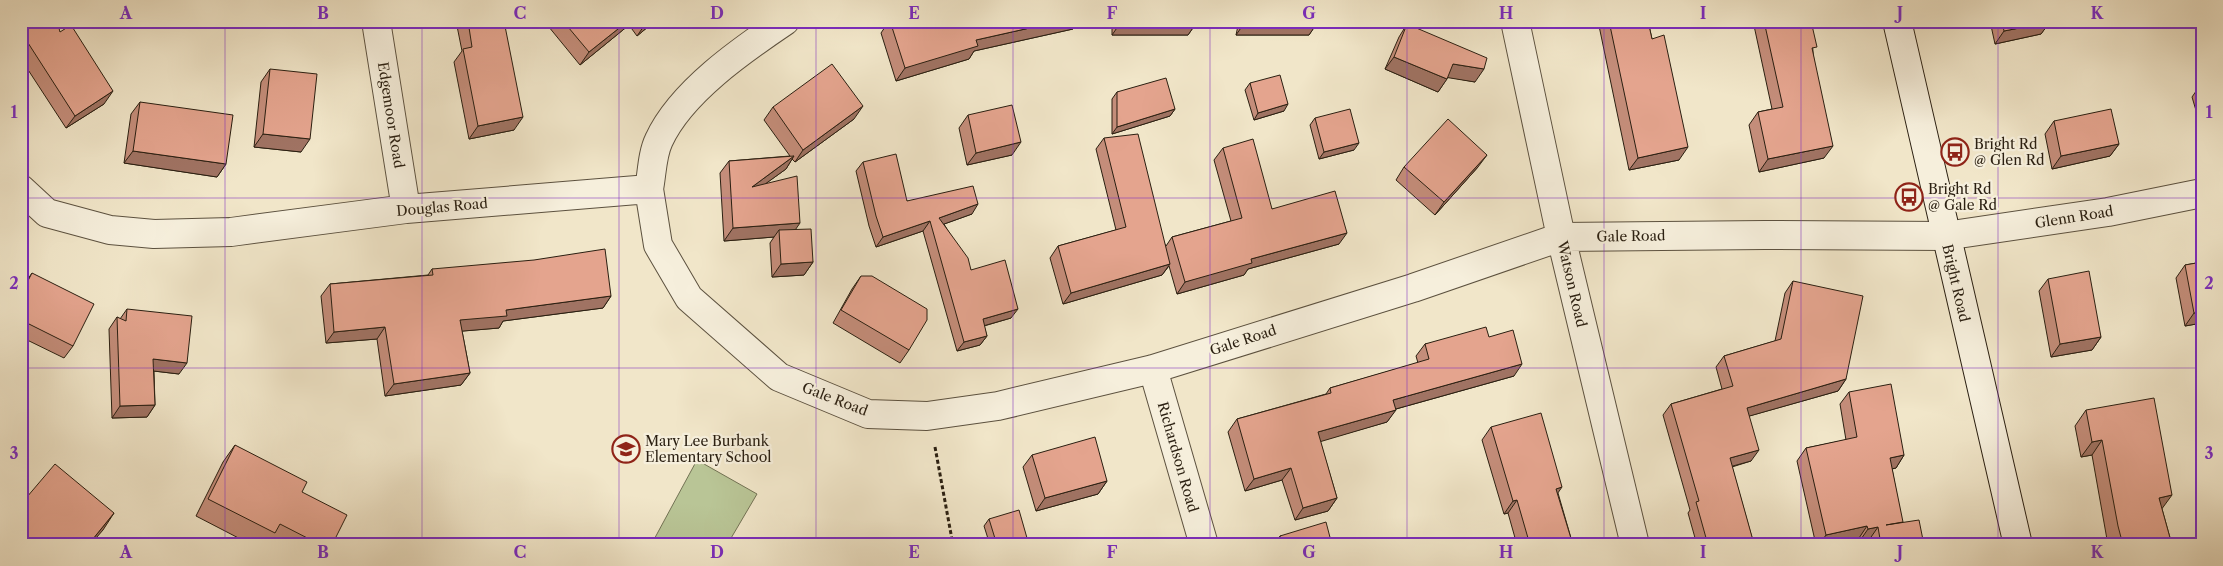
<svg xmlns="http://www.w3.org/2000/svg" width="2223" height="566" font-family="'Libre Caslon Text',serif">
  <rect width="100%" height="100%" fill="#f1e6c9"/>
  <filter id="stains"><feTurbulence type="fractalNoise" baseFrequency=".004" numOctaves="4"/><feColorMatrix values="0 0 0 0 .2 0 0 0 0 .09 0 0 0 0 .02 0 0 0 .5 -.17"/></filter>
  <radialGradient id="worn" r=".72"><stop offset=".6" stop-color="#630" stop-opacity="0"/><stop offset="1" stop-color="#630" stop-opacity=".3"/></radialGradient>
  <path fill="#b9c596" stroke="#727254" d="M697 460 757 494 727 545H651Z"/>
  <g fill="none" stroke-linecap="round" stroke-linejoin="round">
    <g stroke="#5c513f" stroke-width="30">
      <path id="street" d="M376 21 406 209
        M1515 21 1561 237 1635 545
        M21 189 47 213 110 230 154 234 231 232 406 209 649 189C652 174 652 154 659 140 681 92 742 50 785 21
        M649 189 658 245 689 298 779 377 868 414 927 416 998 406 1153 369 1413 288 1561 237 1764 235 1945 236 2108 212 2202 193
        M1153 369 1204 545"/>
    </g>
    <g stroke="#2a1f11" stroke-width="30">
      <path id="secondary" d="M1897 21 2018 545"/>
    </g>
    <path stroke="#2a1f11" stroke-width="3" stroke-dasharray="4 2.5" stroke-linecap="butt" d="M935 447 953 545
      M606 545H612"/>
    <use href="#street" stroke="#f6efdc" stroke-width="28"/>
    <use href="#secondary" stroke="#f6efdc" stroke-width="28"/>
  </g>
  <path fill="#c48d7a" stroke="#2a1f11" d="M21 21 60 32 104 104 66 128 21 59Z
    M456 21H504L514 130 469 139 454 62 462 51Z
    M544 21H655L637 36 629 25 580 65Z
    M889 21H1079L1073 29 974 51 969 59 896 81 881 33Z
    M1112 21H1197V22L1188 35H1112Z
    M1239 21H1318L1309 35H1236Z
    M1598 21H1648L1679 160 1629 170Z
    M1753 21H1811L1813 52 1824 158 1759 172 1749 125 1758 112 1772 109Z
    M1990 21H2050L2041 34 1995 44Z
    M1407 24 1475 82 1448 77 1438 92 1385 69 1399 37Z
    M270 69 301 152 254 147 261 82Z
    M1250 83 1284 111 1254 120 1245 90Z
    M2201 84H2202V124H2200L2192 97Z
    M1117 92 1175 109 1170 116 1112 134V99Z
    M140 102 226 164 217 177 124 163 131 114Z
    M773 107 854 119 795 162 792 159 786 169 765 184 796 230 813 262 804 275 772 277 770 243 774 237 724 241 720 173 729 161 790 156 764 120Z
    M968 115 1012 155 967 165 959 128Z
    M1315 118 1354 150 1319 159 1310 125Z
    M2054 121 2119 144 2110 156 2052 169 2045 134Z
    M1104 138 1166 246 1172 237 1231 221 1214 160 1223 148 1272 209 1339 244 1248 269 1244 275 1177 294 1169 266 1162 275 1063 304 1050 258 1058 246 1116 230 1096 149Z
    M863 162 907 201 972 214 944 224 971 270 1011 318 984 326 987 336 980 345 957 351 923 231 876 247 869 226 856 171Z
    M1404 167H1478L1435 215 1396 180Z
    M2202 262V323L2185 326 2176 278 2185 265Z
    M432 269 611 296 603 308 503 321 499 328 462 331 470 373 461 385 385 396 377 339 326 343 321 296 330 284 428 275Z
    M32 273 73 346 64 358 21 337V289Z
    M861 276 909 350 900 363 833 323 852 289Z
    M2048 279 2101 337 2092 350 2051 357 2039 291Z
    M1793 281 1846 379 1838 391 1749 416 1751 461 1732 467 1754 545H1697L1688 513 1690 510 1663 415 1671 404 1722 389 1716 367 1724 356 1775 341 1785 293Z
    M127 309 179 374 154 371 155 405 147 417 112 418 109 329 117 317 120 319Z
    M1489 337 1514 376 1396 409 1387 422 1320 441 1337 498 1328 511 1295 520 1282 480 1245 491 1228 432 1237 419 1326 394 1330 388 1418 363 1416 356 1425 344Z
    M1849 392 1904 455 1896 468 1892 469 1902 523 1924 545H1870L1869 540 1859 542V538L1831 545H1816L1797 461 1806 448 1846 440 1840 404Z
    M2086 410 2162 509 2172 545H2108L2092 455 2081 457 2075 426Z
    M1491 427 1558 493 1573 545H1517L1508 513 1504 514 1482 440Z
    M235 445 332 545H276L269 542 267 545H252L196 516 223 462Z
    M1032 455 1107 481 1098 494 1036 511 1023 467Z
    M989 519 1029 545H990L984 526Z
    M1280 536 1332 545H1274Z"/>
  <path fill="#a07363" stroke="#2a1f11" d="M628 21H632L629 25 580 65 589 52Z
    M649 21H655L637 36 646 23Z
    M1061 21H1079L1073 29 974 51 969 59 896 81 905 68 976 40Z
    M1121 22H1197L1188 35H1112Z
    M1245 22H1318L1309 35H1236Z
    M2050 22 2041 34 1995 44 2004 31Z
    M1394 57 1447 79 1438 92 1385 69Z
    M1453 64 1484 69 1475 82 1444 77Z
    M113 91 104 104 66 128 75 116Z
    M1288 104 1284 111 1254 120 1258 113Z
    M863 106 854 119 795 162 803 150Z
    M1175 109 1170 116 1112 134 1117 127Z
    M523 117 514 130 469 139 478 126Z
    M263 134 310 139 301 152 254 147Z
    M1021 142 1012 155 967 165 976 153Z
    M1359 143 1354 150 1319 159 1324 152Z
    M2119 144 2110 156 2052 169 2061 156Z
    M1833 146 1824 158 1759 172 1768 159Z
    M1688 147 1679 160 1629 170 1638 158Z
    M133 151 226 164 217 177 124 163Z
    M1487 155 1478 167 1435 215 1444 202Z
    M794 156 786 169 743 200 752 187Z
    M978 204 972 214 933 228 939 218Z
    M930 221 923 231 876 247 883 237Z
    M800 223 791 236 779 230 774 237 724 241 733 228Z
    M1347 233 1339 244 1248 269 1244 275 1177 294 1185 282 1251 259Z
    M813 262 804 275 772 277 781 264Z
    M1170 264 1162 275 1063 304 1071 293Z
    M611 296 603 308 503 321 499 328 452 332 460 320 506 310Z
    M1018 309 1011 318 976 328 983 319Z
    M2202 312V323L2185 326 2194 313Z
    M385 327 377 339 326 343 334 332Z
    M987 336 980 345 957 351 964 342Z
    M2101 337 2092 350 2051 357 2060 344Z
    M153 359 187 363 179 374 145 370Z
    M1522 364 1514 376 1385 412 1393 400Z
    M470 373 461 385 385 396 394 384Z
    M1846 379 1838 391 1739 419 1747 408Z
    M155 405 147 417 112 418 120 406Z
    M1396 410 1387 422 1309 445 1318 432Z
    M2102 440 2092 455 2081 457 2092 442Z
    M1759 450 1751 461 1722 469 1730 458Z
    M1904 455 1896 468 1881 471 1890 458Z
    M1291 468 1282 480 1245 491 1254 479Z
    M1107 481 1098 494 1036 511 1045 498Z
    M1562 487 1553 500 1556 489Z
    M2172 495 2161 510 2159 498Z
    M1337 498 1328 511 1295 520 1303 508Z
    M1517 500 1508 513 1504 514 1513 501Z
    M114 513 103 530 90 545H88Z
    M1867 526 1859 538 1831 545H1819L1826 535Z
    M1878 527 1869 540 1859 542 1868 529Z"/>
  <path fill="#e4a48e" stroke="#2a1f11" d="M21 21H57L60 32 71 25 113 91 75 116 21 32Z
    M468 21H504L523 117 478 126 463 49 472 47Z
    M563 21H628L589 52Z
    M890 21H1061L976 40 978 46 905 68Z
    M1121 21H1197V22H1121Z
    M1245 21H1318V22H1245Z
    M1609 21H1648L1652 39 1664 35 1688 147 1638 158Z
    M1764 21H1811L1817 47 1812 48 1833 146 1768 159 1758 112 1783 107Z
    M2002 21H2050V22L2004 31Z
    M1407 24 1487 58 1484 69 1453 64 1447 79 1394 57Z
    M832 64 863 106 803 150 773 107Z
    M270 69 317 74 310 139 263 134Z
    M1280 75 1288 104 1258 113 1250 83Z
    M1166 78 1175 109 1117 127V92Z
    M140 102 233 115 226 164 133 151Z
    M1012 105 1021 142 976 153 968 115Z
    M1350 109 1359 143 1324 152 1315 118Z
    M2111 109 2119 144 2061 156 2054 121Z
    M1448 119 1487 155 1444 202 1404 167Z
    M1138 134 1170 264 1071 293 1058 246 1126 227 1104 138Z
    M1253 139 1272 209 1335 191 1347 233 1251 259 1252 263 1185 282 1172 237 1242 218 1223 148Z
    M896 154 907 201 973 186 978 204 939 218 968 258 971 270 1005 260 1018 309 983 319 987 336 964 342 930 221 883 237 876 216 863 162Z
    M794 156 752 187 797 176 800 223 733 228 729 161Z
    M811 229 813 262 781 264 779 230Z
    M605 249 611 296 506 310 507 316 460 320 470 373 394 384 385 327 334 332 330 284 433 275 432 269 534 260Z
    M2202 262V312L2194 313 2185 265Z
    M2089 271 2101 337 2060 344 2048 279Z
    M32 273 94 304 73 346 21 320V294Z
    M861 276H872L927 309V320L909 350 841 310Z
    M1793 281 1863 296 1846 379 1747 408 1759 450 1730 458 1754 544 1708 545 1696 502 1699 501 1671 404 1733 386 1724 356 1781 339Z
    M127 309 192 316 187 363 153 359 155 405 120 406 117 317 126 321Z
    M1486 327 1489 337 1513 330 1522 364 1393 400 1396 410 1318 432 1337 498 1303 508 1291 468 1254 479 1237 419 1331 393 1330 388 1429 359 1425 344Z
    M1891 384 1904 455 1890 458 1903 522 1886 525 1919 520 1924 545H1881L1878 527 1868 529 1867 526 1826 535 1806 448 1857 437 1849 392Z
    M2154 398 2172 495 2159 498 2172 545H2123L2118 526 2102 440 2092 442 2086 410Z
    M1541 413 1562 487 1556 489 1573 545H1530L1517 500 1513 501 1491 427Z
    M1095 437 1107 481 1045 498 1032 455Z
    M235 445 307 482 302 492 347 515 332 545H321L280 524 275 533 208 499Z
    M55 464 114 513 88 545H21V539L24 536 21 533V504Z
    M1019 510 1029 545H997L989 519Z
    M1326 522 1332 545H1282L1280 536Z"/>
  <path fill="none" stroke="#7b2cbf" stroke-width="1" stroke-opacity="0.55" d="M225 21V545M422 21V545M619 21V545M816 21V545M1013 21V545M1210 21V545M1407 21V545M1604 21V545M1801 21V545M1998 21V545M21 198H2202M21 368H2202"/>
  <defs>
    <g id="bus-ring" transform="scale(1.4375)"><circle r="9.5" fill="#f6efdc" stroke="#8f2418" stroke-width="1.5"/><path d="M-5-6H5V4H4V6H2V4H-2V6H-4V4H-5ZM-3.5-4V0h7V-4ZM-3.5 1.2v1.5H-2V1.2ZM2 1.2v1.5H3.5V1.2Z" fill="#8f2418"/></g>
    <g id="school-ring" transform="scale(1.4375)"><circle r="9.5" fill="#f6efdc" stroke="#8f2418" stroke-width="1.5"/><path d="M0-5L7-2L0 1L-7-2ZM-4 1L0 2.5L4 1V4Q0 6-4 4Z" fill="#8f2418"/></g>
  </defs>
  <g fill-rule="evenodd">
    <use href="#bus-ring" x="1955" y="152"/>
    <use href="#bus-ring" x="1909" y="197"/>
    <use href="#school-ring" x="626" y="449"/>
  </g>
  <g text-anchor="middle" stroke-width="4.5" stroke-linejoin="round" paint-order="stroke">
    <g font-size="14" fill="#2a1f11" stroke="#f6efdc">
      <text transform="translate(391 115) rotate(81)" y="5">Edgemoor Road</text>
      <text transform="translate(442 207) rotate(-5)" y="5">Douglas Road</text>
      <text transform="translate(2074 217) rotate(-9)" y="5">Glenn Road</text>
      <text transform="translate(1631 236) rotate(-1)" y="5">Gale Road</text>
      <text transform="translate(1956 283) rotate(77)" y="5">Bright Road</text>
      <text transform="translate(1572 284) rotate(77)" y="5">Watson Road</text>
      <text transform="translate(1243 340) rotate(-18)" y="5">Gale Road</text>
      <text transform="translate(835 399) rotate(21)" y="5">Gale Road</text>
      <text transform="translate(1178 457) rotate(74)" y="5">Richardson Road</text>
    </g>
    <g font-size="14" fill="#2a1f11" stroke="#f6efdc" text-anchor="start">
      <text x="1974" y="149">Bright Rd<tspan x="1974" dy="16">@ Glen Rd</tspan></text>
      <text x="1928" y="194">Bright Rd<tspan x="1928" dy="16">@ Gale Rd</tspan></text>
      <text x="645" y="446">Mary Lee Burbank<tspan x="645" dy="16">Elementary School</tspan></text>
    </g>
  </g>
  <rect width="2223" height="566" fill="none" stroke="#f1e6c9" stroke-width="55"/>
  <rect x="28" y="28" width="2168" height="510" fill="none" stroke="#7b2cbf" stroke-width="2"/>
  <g font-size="16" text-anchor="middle" font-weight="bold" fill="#7b2cbf">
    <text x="126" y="19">A</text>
    <text x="323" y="19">B</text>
    <text x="520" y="19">C</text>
    <text x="717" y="19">D</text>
    <text x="914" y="19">E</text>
    <text x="1112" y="19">F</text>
    <text x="1309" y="19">G</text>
    <text x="1506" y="19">H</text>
    <text x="1703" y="19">I</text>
    <text x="1900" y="19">J</text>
    <text x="2097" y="19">K</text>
    <text x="14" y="118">1</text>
    <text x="2209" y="118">1</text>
    <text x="14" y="289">2</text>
    <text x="2209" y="289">2</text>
    <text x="14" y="459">3</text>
    <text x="2209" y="459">3</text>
    <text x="126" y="558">A</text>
    <text x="323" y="558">B</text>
    <text x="520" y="558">C</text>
    <text x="717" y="558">D</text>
    <text x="914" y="558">E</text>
    <text x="1112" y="558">F</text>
    <text x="1309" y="558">G</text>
    <text x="1506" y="558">H</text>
    <text x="1703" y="558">I</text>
    <text x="1900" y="558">J</text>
    <text x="2097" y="558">K</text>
  </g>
  <rect width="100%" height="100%" filter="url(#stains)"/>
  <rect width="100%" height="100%" fill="url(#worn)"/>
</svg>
